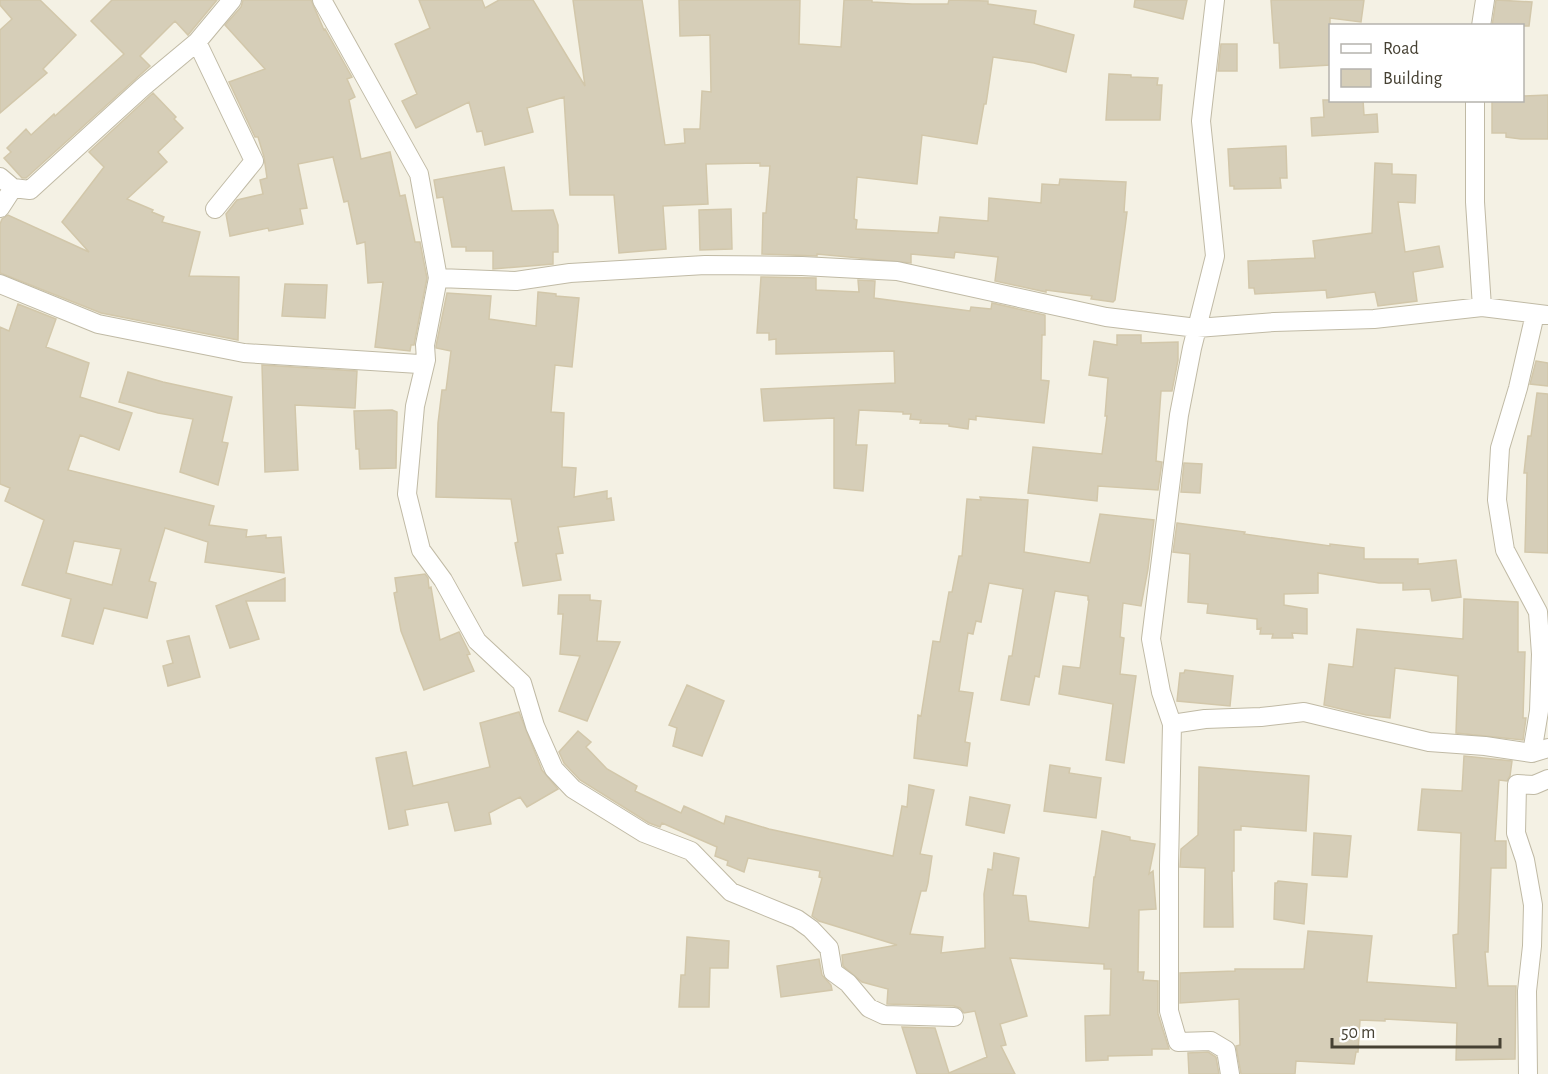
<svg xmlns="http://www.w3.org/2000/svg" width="1548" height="1074" font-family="'Alegreya Sans',sans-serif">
  <rect width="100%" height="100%" fill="#f4f1e4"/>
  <path fill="#d6ceb8" stroke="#d2c7aa" stroke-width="1.5" fill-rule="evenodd" d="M0 0H40L76 35 43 69 47 73 0 113V30L12 19 0 5Z
    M112 0H217L188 35 175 21 140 56 150 66 26 178H22L4 158 11 152 7 148 26 129 31 135 54 114 55 116 124 54 91 21Z
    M243 0H311L324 30 325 29 352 77 347 79 355 97 349 100 361 159 390 152 400 196 405 195 415 242H420L427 278 414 345H411L410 351 375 347 383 282 368 283 365 242 357 244 348 201 344 202 333 157 298 164 307 208 300 209 303 224 269 231 268 228 230 236 226 214 237 200 263 194 260 180 267 178 264 157 258 137H255L229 82 265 69 225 25 241 7Z
    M419 0H482L485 8 499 0H533L585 86 573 0H642L665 145 685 143 684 129H700L702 91 711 92 710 35 680 36 679 0H800L799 44 841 47 844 0H872V2L912 4H948L949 0 988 1V4L1036 11 1034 24 1074 35 1066 72 1034 63 993 57 986 104H984L977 144 922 135 917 184 857 177 854 219 857 220 856 229 938 233 940 217 988 221 989 198 1041 203 1042 184 1059 185 1060 179 1126 182 1124 212H1127L1125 228 1115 300 1113 302 1091 299 1092 296 1046 290V292L995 281 998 257 955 252 954 258 911 254V263L817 254V256L762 254 763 213H766L770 166H760V163L706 164 708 204 663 206 666 249 619 253 614 195H570L564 97 527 108 533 132 485 145 482 131 477 132 469 102 416 128 402 101 417 94 395 44 430 28Z
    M1135 0H1187L1183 19 1134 7Z
    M1271 0H1364L1361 22 1330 18V65L1280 68 1279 43H1274Z
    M1496 0 1532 2 1529 26H1492Z
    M1221 44H1237V71H1218Z
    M1109 74 1131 75V77L1158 78 1157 85H1162L1160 120H1106Z
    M153 93 176 117 174 119 183 128 158 152 167 162 127 199 153 210 152 212 164 217 162 222 200 232 189 276 239 277 238 340 101 313 0 273V224L2 219 8 215 89 252 62 222 104 167 89 152Z
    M1548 95V139H1521L1506 137V133H1492V100H1522V96Z
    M1323 100H1363L1364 115 1377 114 1378 132 1312 136 1311 118 1324 117Z
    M1286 146 1287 178H1280L1281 188 1234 189V186H1230L1228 149Z
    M1375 163 1392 164V174L1416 175 1415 203 1398 202 1405 252 1439 246 1443 267 1413 272 1417 301 1378 306 1375 292 1327 298 1326 290 1255 294 1254 288H1249L1248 261 1315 258 1313 241 1372 233Z
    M504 167 512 211 553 210 558 225V252H553V264L493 269V251H466V247H452L443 197 437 198 434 180Z
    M731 209 732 249 700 250 699 210Z
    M761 277 816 278V290L859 292 858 280 875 281 874 298 970 311 971 307 991 309 992 303 1045 315V335H1042L1041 380 1049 381 1044 423 976 416V420L969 419 968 429 949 426V424L920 423 921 420 910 419 911 414H903V412L859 410 856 445H867L863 491 834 488V418L764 421 761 389 895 383 894 351 776 354V339L769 340V333H757Z
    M285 284 327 285 325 318 282 316Z
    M538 292 556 294V296L579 298 572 367 555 365 551 412 564 413 562 467 576 468 574 497 607 491V499L611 498 614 520 558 527 563 553 556 554 561 580 523 586 515 543 518 542 511 499 436 497 438 423 442 390H446L451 351 436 348V346L447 293 491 296 489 319 536 326Z
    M18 304 56 319 46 347 89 363 80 397 132 413 119 450 80 435 68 470 214 506 209 525 247 530 246 537 266 535V538L281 537 284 573 205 562 208 542 165 528 149 581 156 583 147 618 104 608 93 644 62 636 71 599 22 585 44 520 5 501 10 488 0 484V327L9 331ZM74 541 121 549 112 585 66 573Z
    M1117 335H1141V343L1178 342V360L1172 391H1161L1156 461 1162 462 1158 490 1098 486 1097 501 1028 493 1033 447 1102 454 1107 416H1105L1108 378 1089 375 1094 341 1117 345Z
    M1536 361 1548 363V386L1530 384Z
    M262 365 357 371 355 408 295 405 298 470 265 472Z
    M128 372 163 382 232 397 222 442 228 443 218 485 180 472 193 419 158 413 119 402Z
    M1537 393 1548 394V553L1525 552 1527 473H1524L1528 436H1531Z
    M392 410 397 412 396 468 360 469 359 449H356L354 411Z
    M1184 463 1202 464 1200 493 1181 492Z
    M980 497 1028 500 1024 552 1090 563 1100 514 1154 520 1148 569 1141 606 1123 603 1120 637 1124 638 1120 674 1136 676 1124 763 1106 760 1113 704 1059 694 1063 666 1080 668 1089 600H1088V596L1055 591 1039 677 1035 676 1029 705 1001 700 1009 656H1012L1023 589 989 583 981 622 976 621 973 634 968 633 959 691 973 693 965 742 970 743 967 766 914 758 918 715 921 716 933 641 940 642 949 592H952L959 556H962L967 499 981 500Z
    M1177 523 1245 532 1244 534 1330 546V544L1364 548V559H1418V564L1456 560 1461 597 1432 601 1430 589 1403 590V583H1379L1318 573V593L1284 594V605L1307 609V634L1292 633 1293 638H1272L1273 634H1260L1261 628 1257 629V619L1207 613 1208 604 1188 602 1190 554 1173 552Z
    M425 574 428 578 429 588 431 587 440 640 459 632 470 654 467 655 474 671 424 690 401 631 394 593 397 592 395 578Z
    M285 578V601H246L259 639 230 648 216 606Z
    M559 595H590V600L601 601 597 641 620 642 587 721 559 711 580 656 560 654 563 614H558Z
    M1464 599 1518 602V652H1525L1523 718H1526L1523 740 1456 733 1458 676 1395 668 1390 718 1366 715 1324 705 1329 664 1353 667 1357 629 1463 639Z
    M189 636 200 677 168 686 163 666 173 663 167 641Z
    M1185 670 1233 676 1230 706 1177 701 1180 673H1184Z
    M687 685 724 701 702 756 673 746 677 728 669 725Z
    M519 712 542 770 558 789 527 807 520 797 489 813 491 824 455 831 448 802 405 810 408 825 389 829 376 758 406 752 413 786 490 767 480 723Z
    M578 731 591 742 586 747 607 769 637 786 635 791 637 792 681 813 684 806 724 824 726 816 769 829 893 856 902 806 907 807 909 785 934 790 920 854 932 856 928 883 926 891H921L910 934 943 937 941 953 985 948 984 894 988 869 992 870 994 853 1019 858 1013 895 1026 896 1029 921 1089 928 1094 877H1095L1102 831 1130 837V840L1155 844 1149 874 1153 871 1156 909 1139 910 1138 972H1144L1143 980 1158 981V1014L1169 1049H1152V1055L1108 1056V1060L1086 1061 1085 1016 1110 1015 1111 969H1104V964L1010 958 1027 1016 1000 1024 1006 1045 1001 1046 1015 1074H917L902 1027 935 1028 949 1073 987 1057 975 1011 964 1013 960 1008 954 1006 887 1004 888 989 862 982 843 966 842 955 897 945 819 921 812 916 822 878 819 877 820 871 748 858 744 872 727 865 728 861 715 856 717 847 662 823 660 827 649 823 580 780 564 763 559 752Z
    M1464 756 1512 761 1510 776 1507 781 1499 780 1495 841H1506V868H1491L1488 952H1485L1488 986H1516L1515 1059 1456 1060 1457 1023 1385 1019V1021L1360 1020 1358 1052H1356L1354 1064 1296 1061 1295 1074H1241L1236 1046 1240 1045 1239 999 1180 1003V973L1235 971V969H1304L1308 931 1372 936 1367 982 1456 988 1453 935 1458 934 1461 833 1418 830 1422 789 1462 791Z
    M1050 765 1070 768 1069 773 1101 778 1096 818 1044 811Z
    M1199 767 1309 776 1306 831 1241 826V830H1234V871H1232L1233 927H1204L1205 868 1180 867 1181 849 1198 835Z
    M970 797 1010 805 1004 833 966 825Z
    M1314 833 1351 836 1347 877 1312 875Z
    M1278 881 1307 884 1304 924 1274 919 1275 883H1277Z
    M687 937 729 941 728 968H710L709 1007H679L681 975H685Z
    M819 959 822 975 831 985 832 990 781 997 777 966Z
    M1208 1052 1216 1057 1219 1074H1189L1188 1053Z"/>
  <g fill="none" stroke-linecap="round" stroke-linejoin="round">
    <g stroke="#c0baa5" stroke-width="20">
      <path id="minor" d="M322 0 419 174 438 278 516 281 570 273 705 265 802 266 897 271 1106 317 1197 328 1274 322 1374 319 1482 307 1548 315
        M1215 0 1201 121 1215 256 1192 348 1179 415 1151 639 1161 692 1172 724 1169 865V1011L1178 1042 1211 1041 1226 1050 1230 1074
        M1481 26 1485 0
        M197 42 254 161 215 209
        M1475 100V202L1482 307
        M0 177 13 188 0 208
        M13 188 30 190 143 87 197 42 232 0
        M438 278 425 345 426 360 415 406 407 494 421 550 443 580 477 641 522 683 535 726 554 769 573 789 644 833 691 851 731 892 797 919 811 929 829 948 833 972 848 983 869 1008 884 1015 954 1017
        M0 284 98 324 244 353 419 364 426 360
        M1172 724 1205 719 1261 717 1304 712 1429 742 1485 746 1532 753 1548 748
        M1532 753 1539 711 1541 654 1538 612 1505 550 1497 500 1500 448 1518 388 1535 314
        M1528 1074 1527 991 1532 946 1533 905 1525 860 1516 833 1517 784 1534 785 1548 779"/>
    </g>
    <use href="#minor" stroke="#fff" stroke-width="18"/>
  </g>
  <rect x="1329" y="24" width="195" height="78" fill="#ffffff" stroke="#b5b3ad" stroke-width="1.5"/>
  <rect x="1341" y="44" width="30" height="9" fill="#ffffff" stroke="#b5b3ad" stroke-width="1.5"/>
  <text x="1383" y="54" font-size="18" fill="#464133">Road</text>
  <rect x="1341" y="69" width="30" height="18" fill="#d6ceb8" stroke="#b5b3ad" stroke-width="1.5"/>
  <text x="1383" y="84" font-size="18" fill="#464133">Building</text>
  <path d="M1332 1038v9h168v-9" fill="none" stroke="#464133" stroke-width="3"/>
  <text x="1341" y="1038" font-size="18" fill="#464133" stroke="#ffffff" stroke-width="4.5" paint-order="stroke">50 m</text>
</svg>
